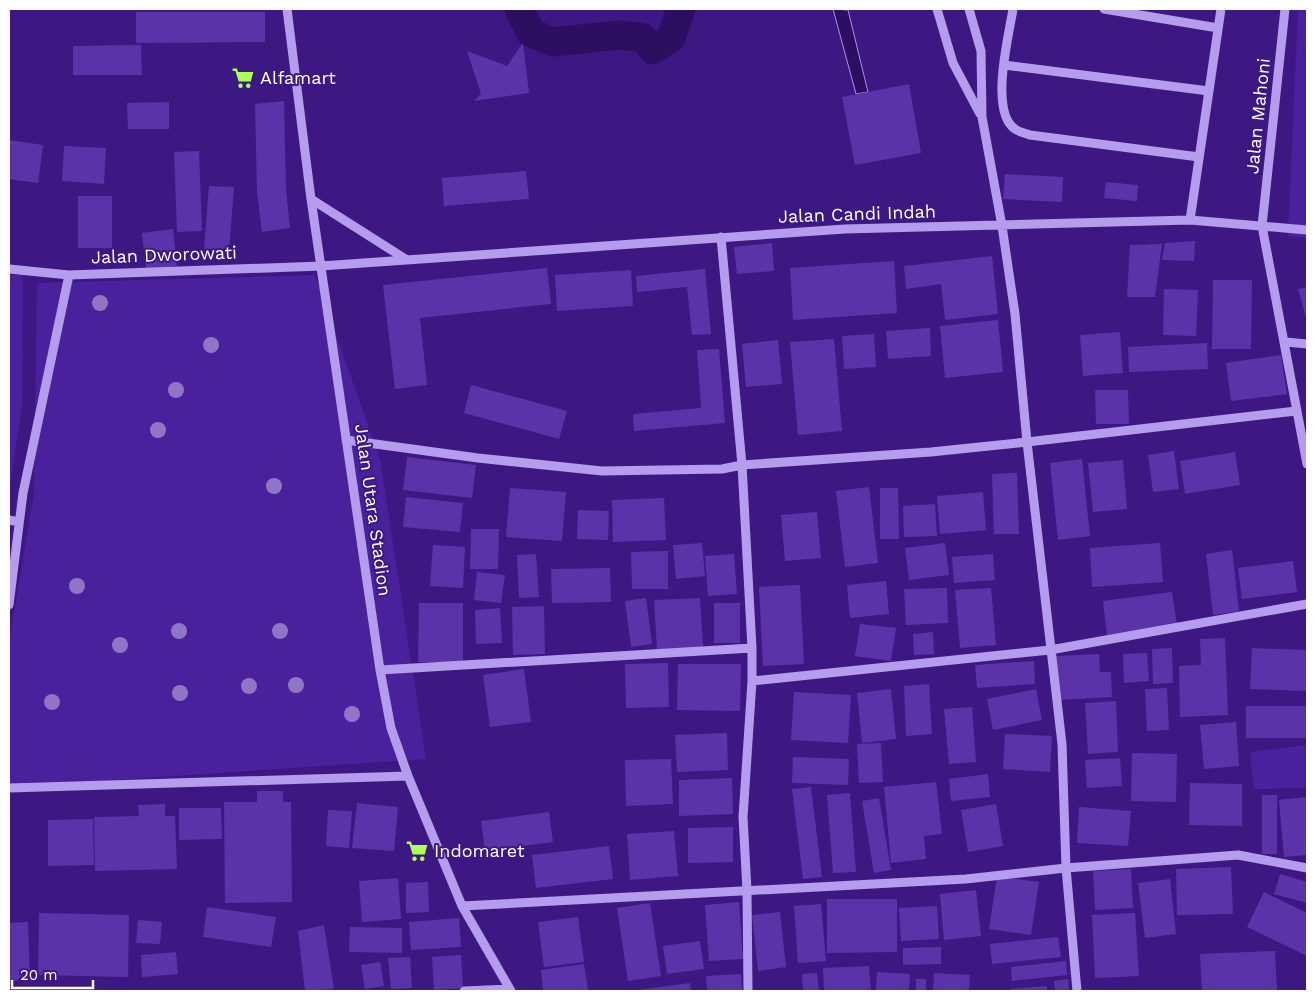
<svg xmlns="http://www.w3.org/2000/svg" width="1316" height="1000" font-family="'Work Sans',sans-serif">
  <rect width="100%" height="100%" fill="#3d1883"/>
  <path fill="#4a219d" d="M1298 9H1307V238L1288 236Z
    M9 275H23L22 405 9 491Z
    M315 275 380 459 426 759 9 787V642L34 493 37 283Z
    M1307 745V788L1254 789 1250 752Z"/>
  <path fill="#2c0f61" stroke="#ad8eef" d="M833 9 848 10 868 92 856 94Z"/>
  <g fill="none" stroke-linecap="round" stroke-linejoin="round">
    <path stroke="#2c0f61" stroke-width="29" d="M519 9 531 33 553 42 618 35 643 38 653 50 671 38 681 9"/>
  </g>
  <path fill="#5a33a8" d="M136 12H265V42L136 43Z
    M523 43 529 93 474 101 481 94 467 51 507 66Z
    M141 45 142 75H73V46Z
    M909 84 921 153 855 165 842 97Z
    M284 101 286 189 290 228 262 232 257 192 255 104Z
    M169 102V129H128L127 103Z
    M9 140 43 145 38 183 9 179Z
    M64 146 106 148 104 184 62 181Z
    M199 151 202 231 177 232 174 152Z
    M526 171 529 199 444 206 442 178Z
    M1005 174 1063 177 1062 202 1003 199Z
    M1106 182 1138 185 1137 201 1104 198Z
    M209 186 234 187 229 251 204 249Z
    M78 196H112V248H78Z
    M173 229 177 266 146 269 142 233Z
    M1195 241 1194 261 1162 260 1165 243Z
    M772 243 774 271 737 274 734 247Z
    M1162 244 1155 297H1127L1130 245Z
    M992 256 998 314 945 320 941 284 906 289 904 266Z
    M894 261 897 313 793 320 790 268Z
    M547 268 551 304 420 318 427 385 395 389 383 285Z
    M705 269 711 334 692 335 687 287 637 292 636 276Z
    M631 270 633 306 557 311 555 275Z
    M1213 280H1252L1251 349H1212Z
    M1307 287V321L1298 289Z
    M1164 289 1198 290 1196 336 1163 335Z
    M998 320 1003 372 945 378 940 326Z
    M930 328 931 356 888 359 886 331Z
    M1120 332 1123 373 1083 376 1080 335Z
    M874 334 876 367 844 369 842 336Z
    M834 339 842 431 798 435 790 342Z
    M778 340 782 384 746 387 742 344Z
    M1207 343 1208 369 1129 372 1128 347Z
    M719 349 725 423 634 431 633 414 701 408 697 350Z
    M1281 355 1287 394 1231 401 1226 363Z
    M471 385 567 411 559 439 464 413Z
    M1095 390H1128L1129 424H1096Z
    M1174 451 1179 489 1153 492 1148 455Z
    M1235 452 1240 485 1185 494 1180 461Z
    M407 457 476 465 472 498 403 490Z
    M1082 459 1090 536 1058 540 1050 463Z
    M1123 460 1127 509 1093 512 1088 463Z
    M1017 473 1019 534H994L992 474Z
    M869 487 878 563 845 567 836 491Z
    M510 488 566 492 562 541 506 537Z
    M880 488H898L899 539H880Z
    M983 492 986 530 940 534 937 496Z
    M406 497 463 503 460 532 403 527Z
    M664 498 666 540 613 542 612 500Z
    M935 504 937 536 904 537 903 506Z
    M578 510 609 511 608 540 577 539Z
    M817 512 821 558 785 561 781 515Z
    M471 529H499L498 569H470Z
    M702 543 705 576 676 579 673 545Z
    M945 543 949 575 909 580 905 548Z
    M1160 543 1163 582 1092 587 1090 548Z
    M433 545 465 547 463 588 430 586Z
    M1232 550 1239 611 1213 615 1206 554Z
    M668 551V589H632L631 552Z
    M536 554 539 597 519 598 517 555Z
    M734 554 737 594 708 596 705 556Z
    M993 554 995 580 954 583 952 557Z
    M1293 561 1297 592 1242 599 1238 568Z
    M610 568 611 602 552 603 551 569Z
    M477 572 505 575 501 603 474 600Z
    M886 581 889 614 850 618 847 585Z
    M800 585 804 664 763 666 759 587Z
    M947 588 948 623 906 625 904 589Z
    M991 588 996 645 960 648 955 590Z
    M1172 592 1177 625 1107 635 1103 601Z
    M646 598 652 644 631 647 625 601Z
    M700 598 703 647 657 650 654 600Z
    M419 603H463V662H418Z
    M714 603H740V643H714Z
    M544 606 545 654 513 655 512 607Z
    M500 608 502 643 476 644 475 610Z
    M860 624 896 628 891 661 855 656Z
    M933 632 934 654 914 655 913 634Z
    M1225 638 1228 715 1180 717 1179 666 1201 665 1200 639Z
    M1172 648 1173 683 1153 684 1152 649Z
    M1252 648 1307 650V691L1250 689Z
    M1147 653 1149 681 1124 683 1123 654Z
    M1099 654 1100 672H1111L1112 697 1058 700 1055 656Z
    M1034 661 1035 684 977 688 975 665Z
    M668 663 669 707 626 708 625 664Z
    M678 664H741L740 711 677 710Z
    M524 669 531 722 490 727 483 675Z
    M929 684 932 734 906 736 904 686Z
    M1167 688 1169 730 1147 731 1145 689Z
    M891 689 896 739 862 743 857 693Z
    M1036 689 1042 720 993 730 987 699Z
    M794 692 851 695 848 743 791 740Z
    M1116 701 1118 752 1088 754 1085 703Z
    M1246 706H1307V738H1246Z
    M972 707 976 762 949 764 944 709Z
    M1236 722 1239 766 1204 769 1200 725Z
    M727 733 728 770 677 772 675 735Z
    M1005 734 1052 736 1050 772 1003 769Z
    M881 743 883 782 859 783 857 744Z
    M1132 753 1177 754 1176 802 1131 801Z
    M793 757 849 759 848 785 792 783Z
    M1120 758 1122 786 1087 788 1085 760Z
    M671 759 673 804 626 806 625 760Z
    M988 774 990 797 951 801 949 779Z
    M732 778 733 814 679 816V780Z
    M936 782 942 834 924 836 926 859 891 863 884 787Z
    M1190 783 1242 784V826L1189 825Z
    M811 787 822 877 803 879 792 789Z
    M257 791H283V802H291L292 902 225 903 224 802H257Z
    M850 793 856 872 833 873 827 795Z
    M1262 795H1277V854H1262Z
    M1307 797V855L1284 857 1279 800Z
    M879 798 891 870 874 873 862 801Z
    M357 803 398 807 394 851 352 848Z
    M165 804V816H175L177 869 95 871 94 817 139 816 138 805Z
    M996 804 1003 846 968 852 961 810Z
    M1079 807 1131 811 1128 846 1077 843Z
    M179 808H221L222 839 179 840Z
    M328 810 352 811 349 848 326 846Z
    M549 812 553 842 485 851 481 821Z
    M93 819 94 865 48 866V820Z
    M733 827V862L688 863V828Z
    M674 831 678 876 630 880 627 834Z
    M609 846 613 879 536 888 532 855Z
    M1231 867 1233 914 1177 915 1176 869Z
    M1131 869 1133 908 1095 910 1093 871Z
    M1280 874 1307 882V903L1274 894Z
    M997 876 1039 882 1031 935 989 929Z
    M398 878 401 919 362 922 359 881Z
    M1170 879 1176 934 1145 938 1138 883Z
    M428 882 429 912 406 913V883Z
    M976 890 981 936 944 940 940 894Z
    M1264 892 1307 913V956L1247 927Z
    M827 899H897V952L827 953Z
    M739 902 743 959 709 961 705 905Z
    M650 903 661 976 628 981 617 908Z
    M821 904 826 961 798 963 794 906Z
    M937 906 939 939 901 941 899 908Z
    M207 907 276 917 271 947 203 937Z
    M780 912 786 967 758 971 752 915Z
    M39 913 129 915 128 977 38 975Z
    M1135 913 1139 976 1095 978 1092 915Z
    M578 917 584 962 544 967 538 922Z
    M459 918 461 947 411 950 409 922Z
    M138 920 162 922 160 944 136 943Z
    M28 922 30 980 9 981V923Z
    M324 925 334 989 305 991 298 931Z
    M350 927 402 928V953L349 952Z
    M1058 937 1061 957 992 964 990 944Z
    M700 941 704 969 667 974 663 946Z
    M941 947V964L903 965V948Z
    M1275 951 1277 991H1202L1200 954Z
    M176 952 178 974 142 977 141 955Z
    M461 955 463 988 434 990 432 957Z
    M410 957 412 988 391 989 388 958Z
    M1066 961 1067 975 1012 981 1011 967Z
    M380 962 384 986 365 989 361 965Z
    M584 964 588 990 543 991 541 970Z
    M869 966 871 991H824L823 968Z
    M877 972 910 974 909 991 876 990Z
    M817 973 819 991H803L802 974Z
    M934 973 970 975 969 991H933Z
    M741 974 742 991H707L706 976Z
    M916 979H926V991H916Z
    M1068 979 1069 991H1055L1054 981Z
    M690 983 691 991H638V990Z
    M1047 986V991H1010V989Z"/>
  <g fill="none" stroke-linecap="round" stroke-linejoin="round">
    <path stroke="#b69cec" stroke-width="9" d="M287 9 311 199 380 670 391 728 408 776 462 906 511 991
      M937 9 953 63 980 114
      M1013 9C1009 35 989 111 1015 129 1019 132 1025 133 1030 135L1199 157
      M1104 9 1218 28
      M1285 9 1262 226 1307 464
      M1004 65 1209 91
      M311 199 407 260
      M1190 220 1221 9
      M721 237 742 465 752 648V681L743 817 747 890 748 991
      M9 269 69 275 321 266 845 229 1190 220 1307 230
      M1286 342 1307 344
      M346 440 478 458 602 471 722 469 742 465 931 452 1027 442 1015 314 1002 226 982 117 981 51 969 9
      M9 520 19 522
      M9 605 23 493 69 275
      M380 670 752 648
      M752 681 1050 650 1307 604
      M9 788 408 776
      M462 906 966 879 1066 868 1238 855 1307 868
      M464 991 510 989
      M1077 991 1066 868 1062 744 1027 442 1296 411"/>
  </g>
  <g fill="#9075c4">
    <circle cx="100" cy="303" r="8"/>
    <circle cx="211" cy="345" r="8"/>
    <circle cx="176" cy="390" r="8"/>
    <circle cx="158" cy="430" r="8"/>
    <circle cx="274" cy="486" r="8"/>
    <circle cx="77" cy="586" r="8"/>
    <circle cx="179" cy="631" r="8"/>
    <circle cx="280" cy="631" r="8"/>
    <circle cx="120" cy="645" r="8"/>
    <circle cx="296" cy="685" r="8"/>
    <circle cx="249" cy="686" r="8"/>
    <circle cx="180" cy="693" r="8"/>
    <circle cx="52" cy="702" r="8"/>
    <circle cx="352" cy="714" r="8"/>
  </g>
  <defs>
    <g id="supermarket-bare" transform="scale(1.725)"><path d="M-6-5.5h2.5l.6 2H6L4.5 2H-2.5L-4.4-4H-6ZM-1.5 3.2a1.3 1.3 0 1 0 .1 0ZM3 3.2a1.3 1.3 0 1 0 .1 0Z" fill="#acff57" stroke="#3d1883" stroke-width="2.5" paint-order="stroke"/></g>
  </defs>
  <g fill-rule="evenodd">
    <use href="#supermarket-bare" x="243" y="78"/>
    <use href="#supermarket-bare" x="417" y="851"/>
  </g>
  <g text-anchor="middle" stroke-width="4" stroke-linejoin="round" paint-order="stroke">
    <g font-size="18" fill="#fff" stroke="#3d1883" text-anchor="start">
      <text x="260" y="84">Alfamart</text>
      <text x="434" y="857">Indomaret</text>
    </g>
    <g font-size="18" fill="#fff" stroke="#3d1883">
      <text transform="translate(1258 116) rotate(-84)" y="6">Jalan Mahoni</text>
      <text transform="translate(857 214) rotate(-2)" y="6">Jalan Candi Indah</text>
      <text transform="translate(164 255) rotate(-2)" y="6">Jalan Dworowati</text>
      <text transform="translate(373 510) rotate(82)" y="6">Jalan Utara Stadion</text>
    </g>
  </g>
  <rect width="1316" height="1000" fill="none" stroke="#ffffff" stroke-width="20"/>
  <path d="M12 980v8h81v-8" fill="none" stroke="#ffffff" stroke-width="2.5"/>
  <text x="20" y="980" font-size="15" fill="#ffffff" stroke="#3d1883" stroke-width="4" paint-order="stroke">20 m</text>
</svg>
